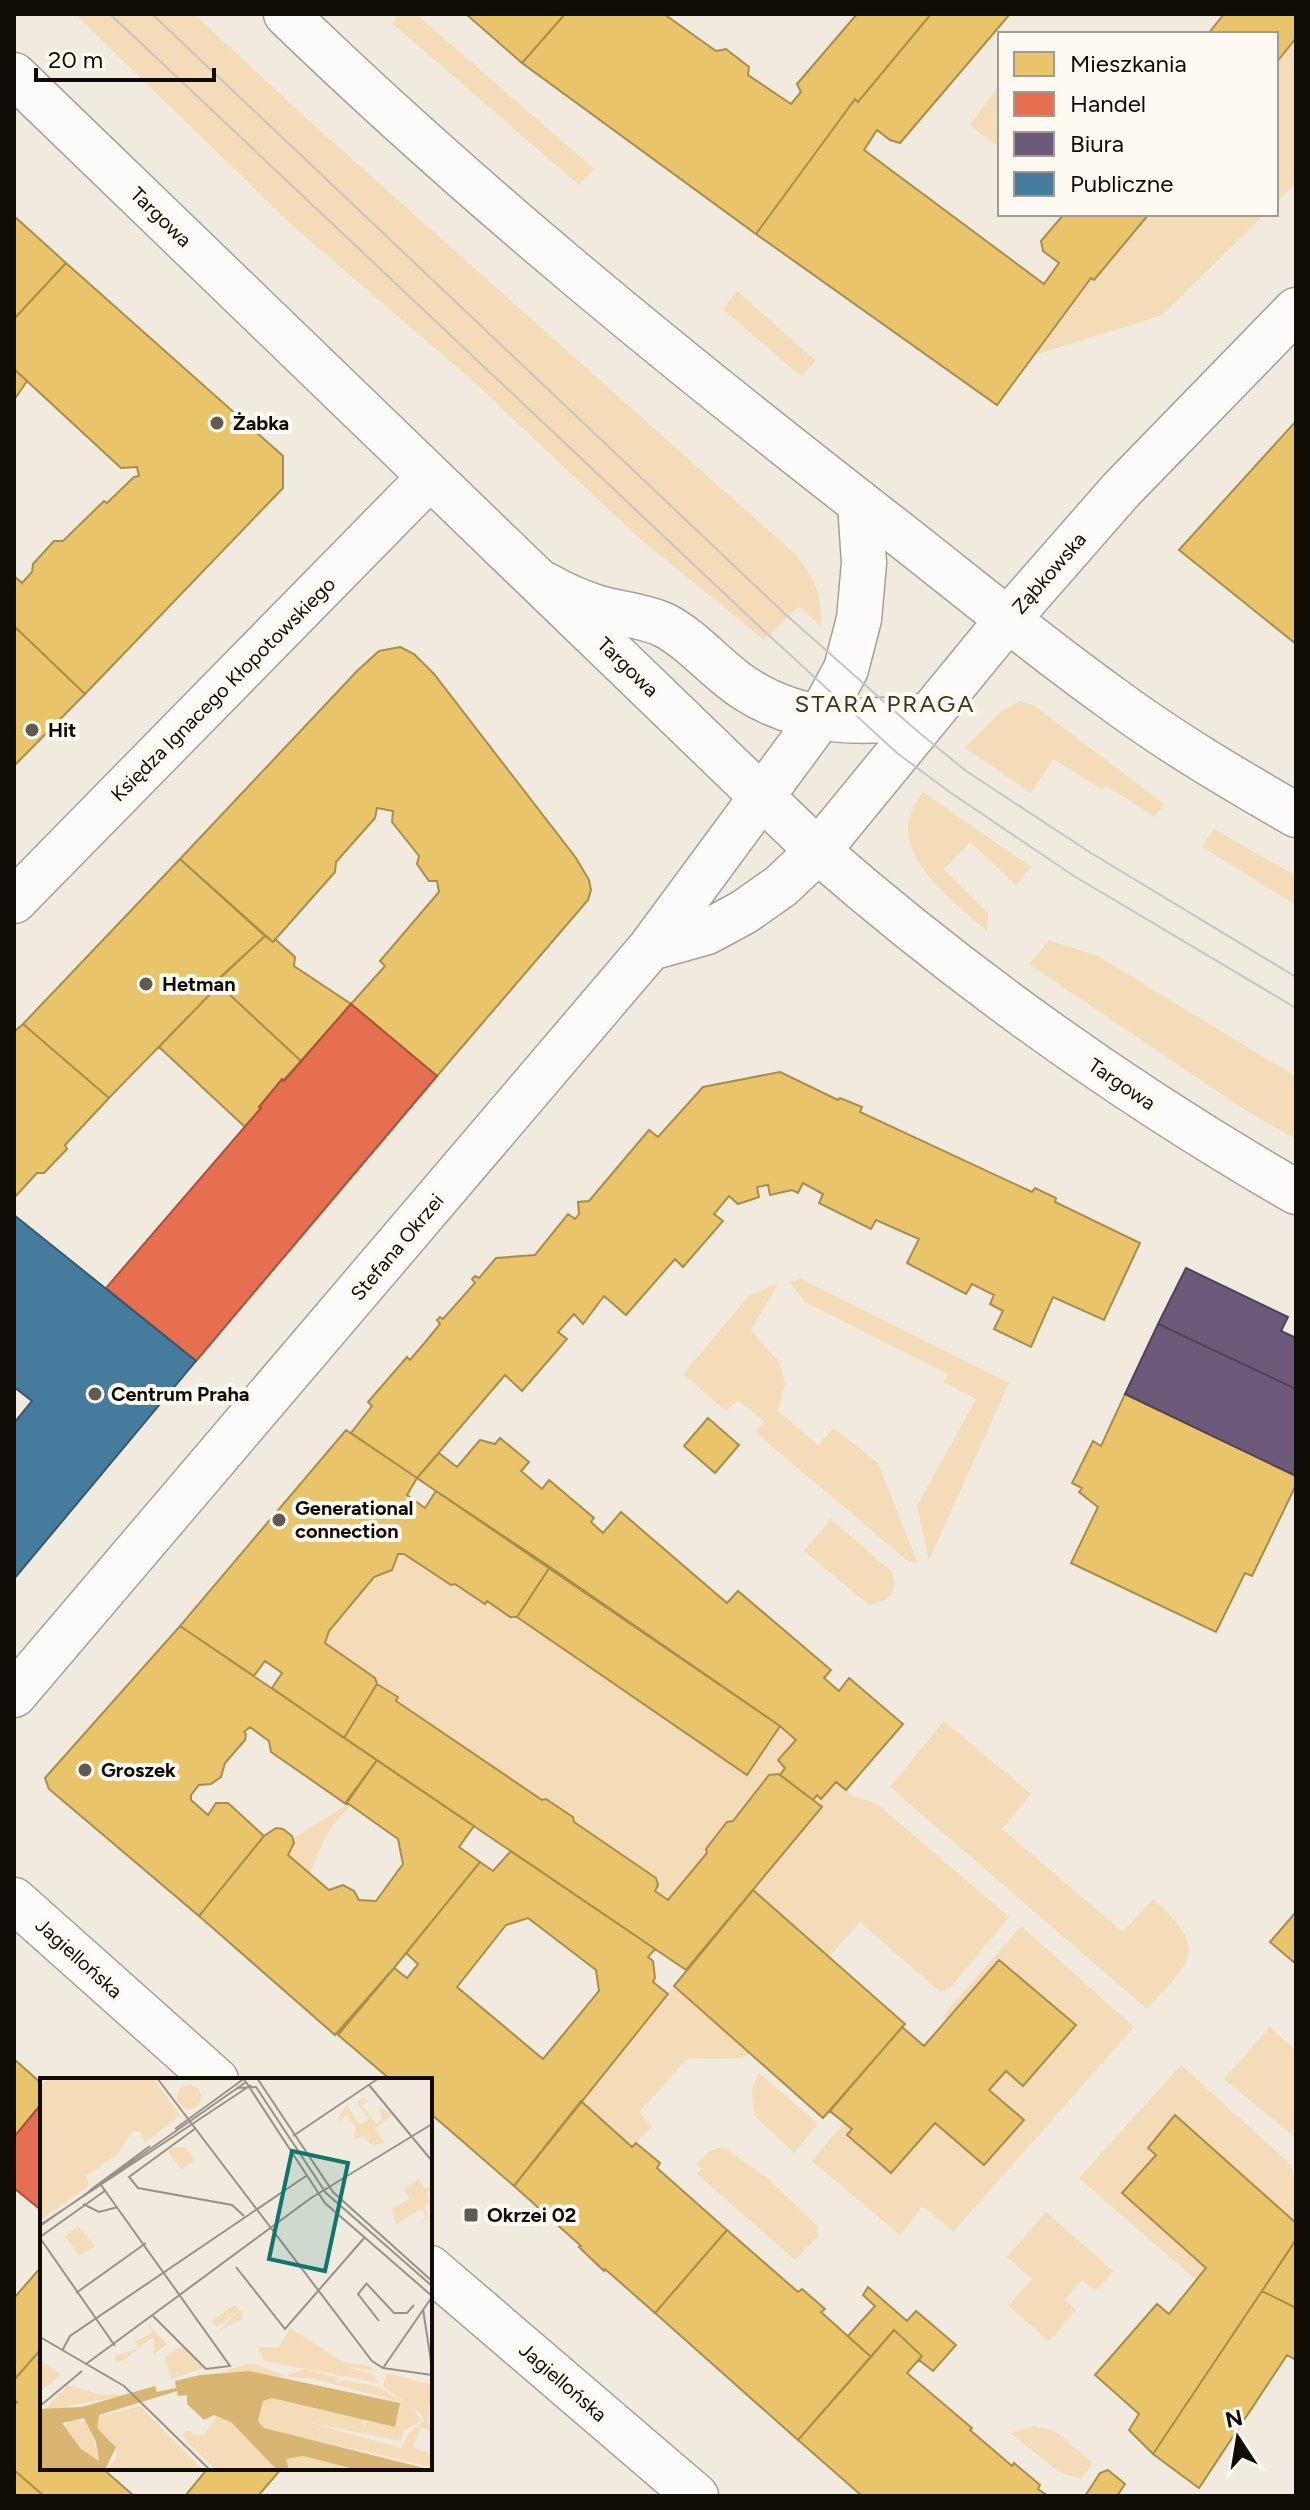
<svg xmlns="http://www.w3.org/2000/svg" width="1310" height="2510" font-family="Figtree,sans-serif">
  <rect width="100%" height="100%" fill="#f1eadf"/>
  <path fill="#f3dcb7" d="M75 14H194L307 119 796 555C816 582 822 593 821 627L799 606 764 640 638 537 472 380 294 227Z
    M399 14H416L594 169 579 185 392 23Z
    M1296 39V183L1276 203V63Z
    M1000 84V148L970 125Z
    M1149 214H1265L1162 315 1032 356 1091 278 1094 279Z
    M737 291 816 361 801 376 723 309Z
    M1020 701 1033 705 1164 804 1155 817 1107 786 1103 790 1053 759 1031 793 965 748 1002 711Z
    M923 792 1031 867 1016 885 970 842 944 869 988 913 987 931C960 907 906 867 908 827 908 813 916 803 923 792Z
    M1214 829 1296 876V905L1202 847Z
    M1049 940 1098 956 1296 1077V1139L1248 1112 1029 964Z
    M801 1279 1009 1383 929 1560 917 1506 976 1399 944 1382 948 1374 805 1302 790 1282Z
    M779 1282 751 1330 779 1362 785 1384 778 1411 818 1445 834 1428 878 1463 917 1562H909L755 1432 764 1421 738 1400 726 1411 683 1374 748 1297Z
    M831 1519 892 1572C899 1591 888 1603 869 1605L804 1551Z
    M398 1554H404L451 1585 455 1584 484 1603 487 1601 510 1617H517L747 1775 780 1726 796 1740 778 1760 785 1768 780 1775 769 1776 733 1821 727 1822 706 1849 707 1853 668 1900 655 1891 658 1885 656 1878 574 1822 573 1817 546 1799 542 1800 396 1701 398 1697 377 1684 375 1677 326 1643 329 1631 374 1577 392 1570Z
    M944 1721 1031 1794 1002 1829 1123 1932 1153 1899C1210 1950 1192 1960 1147 2009L890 1787Z
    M836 1782 853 1796 877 1804 1009 1917 950 1988 940 1992 860 1922 829 1957 753 1890 822 1807 813 1800 817 1795 821 1799Z
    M347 1805 350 1807C328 1825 321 1847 310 1874L288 1855 293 1847 292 1839Z
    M1021 1926 1134 2027 953 2232 923 2206 900 2235 812 2161 844 2123 852 2129 848 2136 892 2172 935 2123 985 2165 1024 2120 989 2090 1006 2071 1075 2025 1000 1960 947 2020 943 2016Z
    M674 1986 751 2054 740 2058 687 2059 639 2112 652 2126 632 2147 581 2101Z
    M1270 2027 1296 2051V2138L1224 2079Z
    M1181 2065 1292 2166 1293 2175 1296 2178V2223L1175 2116 1149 2147 1156 2155 1206 2268 1196 2280 1079 2178Z
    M759 2073 818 2124 794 2153 754 2115 752 2088Z
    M724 2147 770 2180 817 2226 818 2236 795 2260 697 2174 702 2169 696 2164 711 2150Z
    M1046 2212 1113 2271 1096 2291 1082 2280 1065 2300 1076 2310 1049 2341 1008 2306 1032 2279 1007 2257Z
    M1034 2426 1055 2431 1093 2463 1081 2479 1059 2472 1010 2433Z"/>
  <path fill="#e9c46a" stroke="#a88d4c" stroke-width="2" fill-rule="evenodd" d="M466 14H565L522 63Z
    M565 14H664L716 51 726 49 749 67 748 75 791 104 801 92 797 84 857 14H931L858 102 855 99 756 234 522 63Z
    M931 14H1010L900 143 890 140 877 130 864 150 1044 284 1059 263 1043 251 1041 241 1064 214H1149L1094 280 1091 278 997 405 756 234 855 99 858 102Z
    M1224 14H1296V38L1276 63V34H1208Z
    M14 216 66 263 14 319Z
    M66 263 283 456V488L85 694 14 626V576L22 583 32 572 33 564 54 541H63L104 501 107 503 134 477 139 476 137 467 121 468 14 369V319Z
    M14 369 27 381 14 400Z
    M1296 421V644L1179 550Z
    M14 626 85 694 14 766Z
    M400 647 414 654 434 674 576 858 589 880 591 890 588 900 437 1076 351 1004 385 966 380 961 439 892 437 881H429L417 864 419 856 392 822 393 811 377 808 375 818 336 862 335 872 273 942 180 859 357 671 379 651Z
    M180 859 265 936 214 983 218 986 109 1098 23 1024Z
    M265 936 273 942 275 939 295 957 294 966 351 1004 301 1061 216 982Z
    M216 982 301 1061 259 1107 261 1108 245 1127 159 1047 218 986Z
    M23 1024 109 1098 65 1145 67 1149 44 1173H37L14 1198V1032Z
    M780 1072 838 1100 840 1098 862 1107 860 1112 1032 1192 1035 1188 1056 1198 1055 1202 1140 1243 1104 1320 1053 1297 1031 1347 994 1329 1003 1311 990 1304 994 1295 972 1284 966 1294 907 1263 919 1239 876 1220 871 1229 819 1203 823 1194 803 1183 798 1193 792 1190 770 1195 768 1185 757 1187 759 1197 738 1204 729 1196 714 1214 723 1221 683 1267 675 1259 626 1315 604 1296 583 1324 574 1314 558 1332 567 1339 522 1391 505 1375 417 1478 351 1433 372 1406 368 1402 407 1357 410 1360 427 1340 440 1324 437 1320 440 1317 443 1319 475 1283 472 1279 475 1276 479 1278 496 1258 535 1255 568 1214 575 1219 579 1214 578 1202 589 1201 649 1130 658 1137 703 1087Z
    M1125 1394 1296 1476V1485L1252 1576 1245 1573 1216 1632 1071 1563 1098 1507 1079 1492 1082 1488 1072 1483 1093 1441 1101 1446Z
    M708 1418 739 1445 715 1473 684 1446Z
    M346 1430 417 1478 407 1495 425 1508 436 1491 550 1567 517 1617H510L487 1601 485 1604 455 1584 451 1585 404 1554H398L392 1570 374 1577 329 1631 325 1643 375 1678 377 1684 344 1738 272 1688 282 1673 265 1661 254 1676 180 1626Z
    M500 1438 529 1462 521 1471 542 1489 549 1480 594 1518 591 1522 603 1533 621 1512 727 1603 738 1591 831 1670 824 1678 839 1691 849 1678 903 1724 846 1790 836 1782 821 1799 817 1795 813 1800 780 1775 785 1768 778 1760 796 1740 780 1726 417 1478 439 1453 457 1467 480 1440 495 1444Z
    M550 1567 780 1726 747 1775 517 1617Z
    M180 1626 377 1760 346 1804 271 1752 269 1741 250 1727 244 1732 246 1734 245 1740 225 1763 221 1777 211 1784 199 1785 191 1795V1800L208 1815 216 1803H228L264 1836 199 1916 49 1789 45 1778Z
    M377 1684 398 1697 396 1701 542 1800 546 1799 573 1817 574 1822 656 1878 658 1885 655 1891 668 1900 707 1853 706 1849 727 1822 733 1821 769 1775 779 1774 822 1807 686 1970 344 1738Z
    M377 1760 474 1826 459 1847 480 1862 394 1968 335 2035 199 1916 264 1836 276 1828 283 1829 292 1836 294 1843 288 1855 329 1890 343 1885 354 1891 359 1900 376 1901 403 1864 398 1839 346 1802Z
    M511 1851 655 1949 648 1957 653 1961 655 1978 653 1982 668 1994 514 2186 430 2113V2080H391L338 2035 394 1968 407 1978 418 1964 406 1953 480 1862 493 1871ZM528 1918 596 1970 599 1991 543 2059 457 1987 506 1925Z
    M753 1890 905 2024 823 2118 674 1986Z
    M1296 1912V1964L1270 1942Z
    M999 1960 1076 2025 1023 2086 1006 2071 989 2090 1024 2120 984 2165 935 2123 891 2173 847 2135 852 2129 830 2111 902 2027 924 2046Z
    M14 2059 42 2084V2103L14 2137Z
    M581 2101 632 2147 636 2143 660 2163 657 2168 727 2230 655 2313 605 2269 604 2271 579 2247 581 2246 514 2186Z
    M1175 2115 1296 2223V2240L1153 2454 1129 2430 1139 2414 1095 2375 1157 2304 1169 2314 1206 2268 1122 2193 1156 2155 1148 2148Z
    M727 2230 798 2292 802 2289 825 2309 821 2312 871 2357 798 2440 655 2313Z
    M1295 2241H1296V2308L1262 2291Z
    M42 2266V2348L14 2380V2298Z
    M868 2287 907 2321 916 2311 956 2345 933 2371 919 2360 922 2356 894 2330 871 2357 848 2336 875 2306 863 2295Z
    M1262 2291 1296 2308V2360L1287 2355 1199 2488 1153 2454Z
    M894 2330 922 2356 907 2373 972 2428 970 2430 1012 2466 1014 2463 1040 2485 1038 2489 1048 2496H862L798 2440Z
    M42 2348V2468H102L134 2496H44L14 2470V2405L17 2402 14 2400V2380Z
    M208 2468H282L258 2496H185Z
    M14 2470 44 2496H14Z
    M1108 2470 1125 2484 1117 2496H1085L1100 2473Z"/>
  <path fill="#e76f51" stroke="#a7523a" stroke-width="2" d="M351 1004 437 1076 196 1361 106 1288 261 1108 259 1107 282 1079 284 1081Z
    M42 2103V2211L14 2188V2137Z"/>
  <path fill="#6d597a" stroke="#514257" stroke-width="2" d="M1186 1268 1288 1317 1281 1331 1296 1338V1389L1158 1324Z
    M1158 1324 1296 1389V1476L1125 1394Z"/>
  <path fill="#457b9d" stroke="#355a70" stroke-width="2" d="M14 1215 196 1361 14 1579V1423L32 1401 14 1387Z"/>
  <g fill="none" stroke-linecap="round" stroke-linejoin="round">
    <g stroke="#a5a098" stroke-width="47">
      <path id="minor" d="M544 584C562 594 579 602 599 608 620 614 645 616 664 625 695 641 717 671 746 689 801 725 866 725 928 715
        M14 901 430 477
        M650 948 707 932 744 912 781 886 818 851 1009 618 1121 490 1296 310
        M14 1695 650 948 819 719 846 669 859 619 864 563 860 503
        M14 1900 216 2080
        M430 2268 696 2496"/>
    </g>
    <g stroke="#a5a098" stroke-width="47">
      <path id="major" d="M286 14C471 193 671 356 874 514 953 575 1029 639 1110 697 1169 741 1232 778 1296 815
        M14 75 818 851C966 980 1126 1094 1296 1192"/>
    </g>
    <use href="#minor" stroke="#fdfcfa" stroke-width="44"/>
    <use href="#major" stroke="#fdfcfa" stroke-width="44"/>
    <path stroke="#c6c5c2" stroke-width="2" d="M110 14 762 629 897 753 951 793 1074 876 1296 1008
      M152 14 784 613 916 730 966 771 1091 853 1296 977"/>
  </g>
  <g fill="#5f5a52" stroke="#fffaf1" stroke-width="3">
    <circle cx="217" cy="423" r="8"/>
    <circle cx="32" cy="730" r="8"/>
    <circle cx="146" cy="984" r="8"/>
    <circle cx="95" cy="1394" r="8"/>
    <circle cx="279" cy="1520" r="8"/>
    <circle cx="85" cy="1770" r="8"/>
    <rect x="463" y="2207" width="16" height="16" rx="4"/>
  </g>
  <g text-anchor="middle" stroke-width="8" stroke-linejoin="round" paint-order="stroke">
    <g font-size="20" fill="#110d06" stroke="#fffaf1">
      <text transform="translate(161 217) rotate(44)" y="7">Targowa</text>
      <text transform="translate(1049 573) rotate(-49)" y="7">Ząbkowska</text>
      <text transform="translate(628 667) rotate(44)" y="7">Targowa</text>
      <text transform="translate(223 689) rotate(-45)" y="7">Księdza Ignacego Kłopotowskiego</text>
      <text transform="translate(1122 1084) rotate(34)" y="7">Targowa</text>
      <text transform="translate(397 1247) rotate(-50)" y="7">Stefana Okrzei</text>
      <text transform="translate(79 1958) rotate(42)" y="7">Jagiellońska</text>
      <text transform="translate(563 2382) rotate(41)" y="7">Jagiellońska</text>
    </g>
    <g font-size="20" font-weight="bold" fill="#110d06" stroke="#fffaf1" text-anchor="start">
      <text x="233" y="430">Żabka</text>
      <text x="48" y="737">Hit</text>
      <text x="162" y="991">Hetman</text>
      <text x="111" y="1401">Centrum Praha</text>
      <text x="295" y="1515">Generational<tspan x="295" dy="23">connection</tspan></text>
      <text x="101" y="1777">Groszek</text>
      <text x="487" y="2222">Okrzei 02</text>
    </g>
    <g font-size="24" letter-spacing="2" fill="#3d3322" stroke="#fffaf1">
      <text x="885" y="712">STARA PRAGA</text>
    </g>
  </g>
  <g transform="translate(40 2078)">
    <rect width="392" height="392" fill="#f1eadf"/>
    <path d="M11 0H113L140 37 105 65 100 54 93 53 77 77 46 98 49 108 0 142V7ZM137 19a12 12 0 1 1 24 0a12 12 0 1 1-24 0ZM324 19 329 24 321 26 336 46 342 41 339 29 353 36 335 51 345 65 331 67 324 58 314 61 316 49 307 37 301 43 298 40 307 26 319 47 329 41 317 25ZM133 69H145L155 82 141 92 128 73ZM379 101 384 110 392 109 386 117 392 124 384 129 389 139 379 146 386 139 381 131 356 146 352 131 370 121 363 111ZM38 148 55 168 39 178 25 158ZM194 227 203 235 201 242 178 253 199 233 176 249 172 243ZM111 243 110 248 127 266 114 276 113 259 84 282 75 284V278L99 270 95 263 113 255 108 247ZM250 250 303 284 330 288 334 293 302 288 332 296 340 305 224 283 218 269H239ZM142 268 164 290 131 301 125 279ZM0 281 21 297 1 313 0 310ZM212 285 246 298 264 291 296 299 298 305 305 302 339 309 371 329 343 308 347 295 392 307 388 343 392 354 381 349 373 369 392 376V389L224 350 218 343 223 323 232 320 323 341 324 352 327 342 355 349 361 324 275 301 179 294ZM373 330 383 338V343L368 356 362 370 267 344 361 363 363 353 381 343ZM28 307 57 316 88 317 22 329H42L5 331ZM100 328 127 356 163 392H67L77 378 75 367 57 350V339ZM177 337 254 375 327 392H176L142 358 148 352 155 358 165 356ZM34 341 49 345 59 382 43 374 24 348Z" fill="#f3dcb7" fill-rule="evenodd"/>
    <path d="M209 293 360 325 355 349 232 320 223 323 218 343 224 350 392 392 314 391 263 378 246 381 249 392H237L191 344 174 337 164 342 147 326V317L138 318 137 313 59 337 57 350 76 369 65 392H0V331L42 329 115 308 117 314 136 310 135 303 160 297ZM44 340 56 364 59 383 41 371 22 345Z" fill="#d9b572" fill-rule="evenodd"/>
    <path fill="none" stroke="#979288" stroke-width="2" d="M117 0 332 283 343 290 392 297M217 0 293 114 392 203M204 1 285 125 392 218M329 7 392 83M197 10 216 9 286 115 392 208M156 50 89 99 98 110 192 127 204 138M135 51 205 0M253 58 339 0M61 107 190 288 166 291 113 238M49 113 110 68M43 126 59 134 78 129M0 147 211 7M0 148 206 4M0 159 66 112M0 160 75 268M196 189 245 251 325 159M326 205 354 235H367L374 227M327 205 318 216 339 243M36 215 106 165M383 231 392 290M0 259 84 308 170 392M22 273 30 258 266 98M46 286 271 120 392 46M343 290 392 219M0 328 42 293"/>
    <path fill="#0f766e" fill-opacity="0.15" stroke="#0f766e" stroke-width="4" d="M252 73 308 85 285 193 229 181Z"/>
    <rect width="392" height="392" fill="none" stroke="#110d06" stroke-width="4"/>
  </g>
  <rect width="1310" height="2510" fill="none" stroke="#110d06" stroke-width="32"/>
  <rect x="998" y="32" width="280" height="184" fill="#fffaf1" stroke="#a09b93" stroke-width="2"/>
  <rect x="1014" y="52" width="40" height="24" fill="#e9c46a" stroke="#a09b93" stroke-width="2"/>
  <text x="1070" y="72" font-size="24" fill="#110d06">Mieszkania</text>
  <rect x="1014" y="92" width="40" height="24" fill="#e76f51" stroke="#a09b93" stroke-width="2"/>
  <text x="1070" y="112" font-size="24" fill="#110d06">Handel</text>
  <rect x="1014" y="132" width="40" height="24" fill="#6d597a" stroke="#a09b93" stroke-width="2"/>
  <text x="1070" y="152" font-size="24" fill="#110d06">Biura</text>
  <rect x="1014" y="172" width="40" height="24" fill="#457b9d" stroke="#a09b93" stroke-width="2"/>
  <text x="1070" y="192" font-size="24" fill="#110d06">Publiczne</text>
  <g transform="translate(1238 2438) rotate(348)" stroke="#fffaf1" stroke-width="6" paint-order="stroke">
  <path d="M0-6L14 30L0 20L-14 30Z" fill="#110d06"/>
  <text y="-12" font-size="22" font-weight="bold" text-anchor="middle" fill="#110d06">N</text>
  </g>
  <path d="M36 68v12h178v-12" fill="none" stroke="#110d06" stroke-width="4"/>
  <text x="48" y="68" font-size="24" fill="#110d06" stroke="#fffaf1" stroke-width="6" paint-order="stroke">20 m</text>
</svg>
